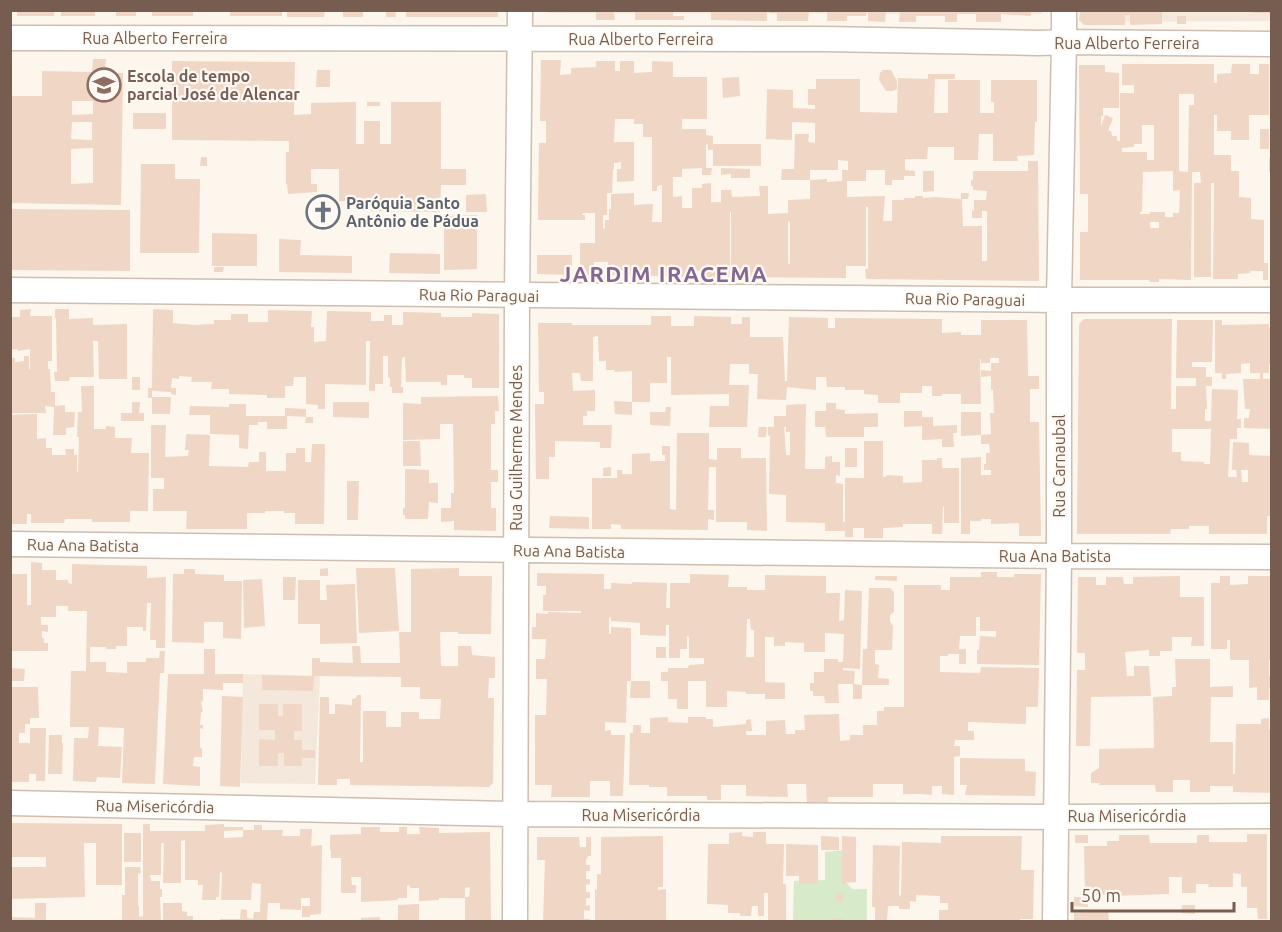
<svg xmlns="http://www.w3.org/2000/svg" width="1282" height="932" font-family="Ubuntu,sans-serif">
  <rect width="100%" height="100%" fill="#fcf6ec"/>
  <path fill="#f3e8db" d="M547 10 1042 11V14L547 13Z
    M1082 11H1271V21L1083 22Z
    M243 674 320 676 315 784 241 783Z"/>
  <path fill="#d7eaca" d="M843 850V879L852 889H867V921L793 922 794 881 825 880V852Z"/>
  <path fill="#f0d6c5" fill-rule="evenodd" d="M17 10H55L54 16H17Z
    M61 10H95V16H61Z
    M116 10H136V16H116Z
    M152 10H193V16H152Z
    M230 10H282V16H230Z
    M287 10H325L324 17H287Z
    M343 10H363V17H343Z
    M386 10H395L396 17H386Z
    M406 10H498V17H406Z
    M596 10H614L615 20H596Z
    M635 10H673V16H684V20H635Z
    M711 10H767V21L711 20Z
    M770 10H809L808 21H777V13H770Z
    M827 10H866V16H847V21H827Z
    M868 10H886L885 22 868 21Z
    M900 10H1031V16L1001 14V22H976V14H957V22H945V16H916V22H899Z
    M1080 10H1162V24L1130 25V15H1125V25H1084L1079 20Z
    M1252 10H1271V13H1252Z
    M1177 16H1186V24H1177Z
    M93 59H106L105 73H123L121 205 10 203V96H42V71L92 72ZM72 101H93V114L72 115ZM72 122H92V140L71 139ZM93 148V183L71 184V149Z
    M541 60H561L560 75 571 74V68L596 67V61H615V71H620V61H634V73L652 72V61L673 62V77H707V119H682V129H706V135L713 136V144H761V166H713V150H708V144L706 145V168H712L711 175H702V168L682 169V177H673V197L682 196V208H692V188H702V184L711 183V202H721V190H731L732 197 760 196 759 186H768V214L788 213V200L810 199V180H781L782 169H794L795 134H809L808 142 815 143V123L792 122V140L766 139 767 89 793 90V108L815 109V105H808V89H816V79H860V112L897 113 898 78 928 79V74H955V79H935L934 113H948V80H980V113H994V102H991V80H1037V122H1035L1034 155 1017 156 1018 161H993V134H979L978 160H954V147H928L927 159H905V170L915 171V176H904V180H892V185H885V170H866V181H847V197L885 196 883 221H892V200H904V198H915V196H923V198L934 197 961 199V193H969L968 199H962L963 226H982V261H987V211H982V218H972V210L974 211V200H986L987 191 973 190V186H971V180H973V171H1028V161H1038L1039 281 866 279 865 269H868V207H866V266H846V278L731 277V212H730V277H702V271L692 270V277L663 276V267H658V276L608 275V262H594V275H580V243H595V213H583L582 215H585V220H538L539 143H546V121H540ZM615 119H634V124H643V137H652V191H657V186L662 185V222H652L653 204 634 205V193L611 194V209H609V220H605V228L603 229V215H607V193H612L613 169H614V163L621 162V169H617V182L634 181V142H614ZM838 160 848 161V170H842V181L827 182V179L810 180V170H838ZM788 221 790 222V264H788Z
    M172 61 295 62 294 115 311 114V103L356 102V144H364V121H380V144H391V102H441V169H466V185H441L440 212 371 211V201H339V169H311V184H317V192L288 194 287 184 286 185V152H289V141L172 140Z
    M1122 64H1214V83H1217V74L1231 73 1232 64H1250V74H1259V64H1269V115H1249V140H1231V131H1217V115H1214V155H1231V171H1239V197L1251 198V219L1264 220V263H1268V280H1263V271H1250V273L1238 274V279H1213L1214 183H1211V277H1194V183H1201L1200 172H1192L1191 280 1159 279V282H1149L1150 280H1080V232H1088V194H1080L1079 65H1105V72L1119 73V108H1103V116H1101V127L1105 115 1113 118 1108 131H1111L1112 136H1117V141H1120V93H1134V85H1122ZM1179 94H1194V105H1189L1188 172 1179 171ZM1142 125H1154V160H1147V152H1122V148L1134 147V144H1142ZM1173 171V191L1180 190 1179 213H1173V217H1165V212H1150V214H1140V212H1142L1143 172ZM1150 222H1159V228H1150Z
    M317 70H330V87H316Z
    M883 70H891L897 81V89L893 91H886L879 80 880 73Z
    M739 77 740 96 723 98 722 78Z
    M367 102H380V106H367Z
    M133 113H166V129H133Z
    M1260 129H1269V149H1260Z
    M201 157H207V166H200Z
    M1269 158H1272V172H1269Z
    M141 164H175V179H200L199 253H140Z
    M721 168 750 169V178H731V174L721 175Z
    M923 171H934V191L923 192Z
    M486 194 487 212H466V195Z
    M10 209 130 210V271L10 270Z
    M477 215V269L444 270V216Z
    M212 233 257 234V266H212Z
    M279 239 301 240 300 255 352 256V273L279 272Z
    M390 253 440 254V274L389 273Z
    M537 255H572V275L537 274Z
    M214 267H224L223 272H214Z
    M31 309 30 316H52V361H48V369H50L51 392H55V406L65 405V412H75L74 427 66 428V435H53L54 407 45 406 46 413H10L11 358H15V362L24 361V356H29V369H30V349L18 351 17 349 10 350V317H20V310Z
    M55 309H69V319L93 318V325L127 324V379H99L98 341H93L94 377H70L69 381H55L54 372H57L56 318H55Z
    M153 309 173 310V323L194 325 214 324V320H231V314H248V322H268V310L312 311 311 327H314V342L326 341 327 311 371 312V321H384V315H392V325H403V312L441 313V317H472V313L499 314V388H472V378H464V375H447V385H441V382H406L405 357 402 358 401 387H403V393H392V387H390V378H388V356H383V384H375V391H369L370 341H366V385L325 384V409H318V405L306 404V377H294L293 386H285V398H267V395L229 394V389H211L212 382H191L192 377 179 376V379L172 378 171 388H176V395L171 394V392L152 391V398H148V388H152Z
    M651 316H671V326H694V316L731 317V324H742V317H750V337H783L785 381H787L789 317 828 318V328H835V318L942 319V333L961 332V335H981V320H1027L1028 376H1039V389H1030V422H1039L1041 536H1019V523L991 524V519H981V521H970V534H961V458L981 457V475H991V470H984V464H986V453H990L989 444H981V435L991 434 990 413H994L993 390H991V376L981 377V370L991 371V363H999V358H990V363H981V359H980L981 404H961V394H942V396H932V386H922V393H900V403H878V395L864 394V390H845V387H827L826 377H816V390L787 387 786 400 757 399 758 374H749V364H730L729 385H749L747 427H709L710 406H729V394L671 395V357H667V383H650V402H632V371L614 372 615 370H606V361H599L598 336 593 337V381H581L580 373H572L573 391 595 390V411H587V416H583V425H612L611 448H600V442L555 441V457H549V479H536L535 404H544V392H539L538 323H572V325H651Z
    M1084 319H1172L1171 409H1176V386H1196V378H1176L1177 320H1213L1212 362H1192V367H1206V377H1212V386H1206L1207 409H1205V421H1211L1212 389 1238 390 1237 419H1241V428H1237V439H1230L1228 477H1237L1236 470H1232L1233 442 1249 443V455L1272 456V516H1267V534H1209V526H1189V529H1171L1170 534H1077L1079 326 1080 323ZM1172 429H1211L1210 464H1204V462L1181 461V452H1172ZM1241 470H1248V482H1242Z
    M1215 320H1222V325L1269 324V328H1272V364H1269V373H1263V379H1272V429L1244 428V418H1249L1250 409H1245L1243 379H1260V373H1250V363L1241 364V373L1226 374V379H1222V373H1215Z
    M132 377H140V390H132Z
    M81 386H94V429H106V426L115 427V438H132L131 453H149L148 511H130V522H92V519H65L64 523H31V514H27V524H10V415L37 414V439L46 438V448H52V455H66L65 449H74V455L77 454V472H78L79 437H77L78 412H82Z
    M498 396 499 411H495V424H491V470H498V482H491V508H496V531L454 530V521L441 522V508H451V493H454L453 424H440V439L403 440V403L421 404V397Z
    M152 397H171L170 414H152Z
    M614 401 632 402V415L615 414Z
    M132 402H140L139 413H144V421H121V413H132Z
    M333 402H369V418L333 417Z
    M826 403H836V409L845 410V414L878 413V427H864V437H826L825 427H815V411H826Z
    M229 404H246V416H285V408L306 409V417H313V423H305L306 417 287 416V429H267V422H258V425H249L248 449 239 448V435L210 434V415H189L190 406 229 407Z
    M806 404 805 469H825V457L832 456V462H840V476L836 475V483L843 484V522H845V478H864V441H883V477L887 476V475L903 476V483L922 482V460H937V458H942V468H959V523H944V506L943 507 942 534H932V524H903V527L883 528V538H864V528H853V537H845V531H825V523L786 522V495L769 494 770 435 768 436V427H774V416H786V405ZM784 427H786V432H790V455H786Z
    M666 407H671L670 426 650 425V412H665Z
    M904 411H922V417H933V426L957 425V433H953L954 447H942V439L922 440V426L904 427Z
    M961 412H981V435L961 436Z
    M151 425H166L165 457 188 456 189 450H185L186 434 210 435 209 466 248 467 249 462H259V452H266V471H286V453H296V448H305V462H311L312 444H325L324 524H295V513H284V511H265V513H247V529H186L187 511H153V489H164V478H151Z
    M759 427H767L766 437H758Z
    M677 433H709V459L717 460V448H741V458H766L767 531 747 530V522H716V467H709L708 510H714V520L708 519V530L621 529V525L611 524V529H592V478H617V470H622V474H632V454L650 453V461H665V455H662V446H670V509L676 510Z
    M403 441H420L421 466H403Z
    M845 448H857V467H845Z
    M611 467V476H603V468Z
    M405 469 429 470V483H438V503L429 502 428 519H405V515H403V508H405Z
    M347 481H359L358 520H347Z
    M550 516 589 517V529L549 528Z
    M31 562 42 563V570H56V580H68V583L72 584V564L147 566V578L166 577 165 648H156V640H150L151 603H147L146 631H143V627H127V646H116V649H106V647H90V662H106V672L127 673V662H146V658H159L160 651H165L164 673H160L155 784 122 783 124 728 99 727 98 746 122 747 120 778 97 777 96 782 73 781 74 738H88L89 727H70L71 671H86L87 611H68V606H56V617H41V625H48V632L42 631V638H44V643H48V651H10V574H27V605H31Z
    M328 568V576H320V569Z
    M356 568H395L399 631 359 633Z
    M459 568V576H492L491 634H458V632H440L441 666H458V646H471L472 655 495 657V678H489L488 698H494L493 783 489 787 350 785V779H337V785H318L320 697H329V714H335V704L352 705V699L356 698 357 695H361L360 762H363V711H386V727H401V712H419V719H440L441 699H420V687H401V677L314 676 313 691 262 690V675L312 676V658H320V662L353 663 352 646H360L361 663H400L399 632H411V569Z
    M184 569H195V574L224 575V581H242L241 639 223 638V622H204V643L172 642 173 574H184Z
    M981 572H997V577H1014V574H1041L1039 665 977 664V650H979L980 636 996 637V631H980V617H976V636H960L959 649H966V664H959V654H948V656H940V672L980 673 981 667 1039 668 1038 707H1026V724L968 722V731H974V740H955L954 746H960V756L954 757V795L942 794V786H932V795L922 794H903V784H873V797H828V802H807L806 784H787L788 797 746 796V785H721V800H707V796H667V787H649V785H629L630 733H633V725H641V733H650V718L668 717V722L688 723V717H706V719H713V727L746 724V720L751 719 752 731H746V735H766V721L785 720 786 734H795V730H805L804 715 839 714 840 741 850 740V735H863V725H877V711H884V707H904V585H941V590H950V577H981Z
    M537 573 604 574V589H611V583L632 584V582L667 583 666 608H670V583H690V574L729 575 728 587H747V590H765V575L826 576V593H840L839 621 844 620 845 590 862 591 860 669 843 668V670L855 671 854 684 862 685V699H853V684H838L839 703H825L824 696H813V691H810V683H814V672H824V659H838V662H843L844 634 825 633V652H804V643L785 642V646H774V637H765V682L785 683V699H765V694H746V692L727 691V707H706V681H688V709H677V699H668V681H661V672H668V668H688L689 665 704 664V658H689V637L687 636V649H680V658H669V625H666V636L640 635V623L611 621V617L609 618V634H611V627L631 628V681H627L626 723 605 722V731L611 730V735H625L623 796H610V781H590V797H551L552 785H535V715H546L547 679H536V659H545L546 639H532V627H536V613L548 614V612L581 613V611H543V595H546V586H537ZM747 619H750L751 630H754V657H746Z
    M875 576H897V581L875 580Z
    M1180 576V597H1204V646H1191L1192 637H1172V651H1160V656H1149V650L1125 652 1127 676H1134V666H1149L1151 696 1091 697 1090 746H1076L1077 670H1085V653H1077L1078 577H1096V585H1106V577H1123L1124 584H1133V577Z
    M1220 576H1230V585L1248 584V576H1272V660H1269V676H1272V687L1269 688V700H1257V687L1249 688V660H1230V640H1227V649H1211V583H1220Z
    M283 577H296L295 600H283Z
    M262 579 265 626 244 628 243 580Z
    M298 580H320V600H327L326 585 355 584 357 643 320 644V624H298Z
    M869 588H890L894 592V612L890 615V621L893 626 892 650H875V664L879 665 878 678 889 679V685H862L863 649H867Z
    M656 647H666V658H656Z
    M204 649H215V674H243V683H223V690L203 689V701L201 702 203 712H201L200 725H203V729L200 728V748H202V757H194L193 766 200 767V786L163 784 168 674H204Z
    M1175 659H1210V687L1233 686V697H1211L1210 742H1233V774H1235L1236 724H1261V719L1269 718V729H1272V793L1233 792V786H1210V792H1190V780H1173V792H1156L1155 785H1099L1100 783H1091V773L1099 768V749L1154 748 1153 697 1172 696V687H1176Z
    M10 668 25 669 24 681H10Z
    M631 681H650V698H630Z
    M10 687H38L39 718H30V724H25V733H19V743H30V728H46L45 781H36V774H29V782H10Z
    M222 696 243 697 240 787 220 786Z
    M259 704H278V716H283V704H302V731H294V740H302V750H315V758H302V766H284V753H278V766H259V739L275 740V730H259Z
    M49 735H62V743H63L62 774H48Z
    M960 758 1025 759V771L1036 772 1035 796 965 795 967 785H960Z
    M10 823 122 824V885H96V843H84L85 897 10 899V867H46V857H10Z
    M143 824H150V831H205V825L224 824V827H243V830L224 831V838L243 837V830H254V825H262V830H283L282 836H300V829H312L311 846 322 845 321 914 310 915V917H302V906H310V898H301V910L280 909V903H268L267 921H220V919H240L241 909 247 910V918L253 919 254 912H260L261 884 252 883 251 900H221L222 873 220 872 219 897H216V900H202L203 885H198V880H185V840L181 841V883H163L164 843H161V875H150L151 881H160V889H162V897H160L161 921H122V895H125V867H140L141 874 138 873V906H139V917L143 916Z
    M361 827H380V832H399V827H407V834H420L419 827 439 828V833L490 832 491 921H465V897H469L470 887 465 888V898H439V900L419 901V888H410L409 885 407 886V898H398V900L361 902V877H351L352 885H356V893H341V858H331V850H330V835L361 834Z
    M742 832V836L753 837V832H766V844H784L783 884H786V921H768V893H764V916H758V906H752L751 916H740V913H728V905L707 904 708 844H729V833Z
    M124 833H141V862H124Z
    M1247 834H1267V919H1258L1257 908H1247V887H1241V874L1233 873V887H1208L1209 884H1196V893H1182V877H1169V894L1108 896V895H1085L1084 846H1107V841H1119V835H1149L1150 843H1197V835H1209V842H1247Z
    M1075 835H1088V843H1075Z
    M663 836V887H658V890L666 889V921H595V889L597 890V874H601V837Z
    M821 836 839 837V850H821Z
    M842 836 856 837V882L842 883Z
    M941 836H1022L1021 870H1034L1033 919H1020V921H939V910H948V903H940V896L916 895V902L910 901V909H899V906H888L887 921H875V907H872L873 845 900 846 899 896 901 895 902 842 941 843Z
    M537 837H579L580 847H586V837H591V856H588L587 859H586V865H590V871H586V879H590V884L586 885V892H590V898H586V906L590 905V911L584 910V919H590V921H543L545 860H537Z
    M786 844 818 845V884H799V876H786Z
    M836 893H843V901H836Z
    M1074 897H1088V907L1074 906Z
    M35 903H46V921H10V917L35 918Z
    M163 903H182V911L187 912V916H193V921H163Z
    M419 904V921H398V905Z
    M1182 905H1195V914L1181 913Z
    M1108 911 1109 921H1074V913Z
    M380 917V921H361V918Z
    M832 918 844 919V921H832Z"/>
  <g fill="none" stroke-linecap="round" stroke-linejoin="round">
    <g stroke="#cebeb1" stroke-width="27">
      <path id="minor" d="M10 38 824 39 1039 43 1064 42 1272 44
        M10 290 1059 300H1272
        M10 544 1059 556 1272 557
        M10 803 515 814 1057 817 1272 816
        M515 922 517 295 520 10
        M1055 922 1059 556V300L1064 42V10"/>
    </g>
    <use href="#minor" stroke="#fff" stroke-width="24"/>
  </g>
  <defs>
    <g id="school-ring" transform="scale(1.725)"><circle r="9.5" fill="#fefaf3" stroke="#8d6e63" stroke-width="1.5"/><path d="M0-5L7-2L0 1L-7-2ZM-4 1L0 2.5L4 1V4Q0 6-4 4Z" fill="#8d6e63"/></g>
    <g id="church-ring" transform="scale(1.725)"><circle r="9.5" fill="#fefaf3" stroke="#6b7280" stroke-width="1.5"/><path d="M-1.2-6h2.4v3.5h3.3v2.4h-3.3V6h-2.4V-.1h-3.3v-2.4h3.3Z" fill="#6b7280"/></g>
  </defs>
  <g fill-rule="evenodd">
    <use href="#school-ring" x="104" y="85"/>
    <use href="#church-ring" x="323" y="212"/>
  </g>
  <g text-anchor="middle" stroke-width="4.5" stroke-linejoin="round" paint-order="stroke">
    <g font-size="16" fill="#775d4f" stroke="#fefaf3">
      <text x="155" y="44">Rua Alberto Ferreira</text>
      <text x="641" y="45">Rua Alberto Ferreira</text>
      <text x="1127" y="49">Rua Alberto Ferreira</text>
      <text transform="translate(479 295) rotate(1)" y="6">Rua Rio Paraguai</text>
      <text transform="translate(965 299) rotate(1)" y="6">Rua Rio Paraguai</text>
      <text transform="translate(516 448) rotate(-90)" y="6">Rua Guilherme Mendes</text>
      <text transform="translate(1059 466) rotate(-90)" y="6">Rua Carnaubal</text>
      <text transform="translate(83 545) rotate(1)" y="6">Rua Ana Batista</text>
      <text transform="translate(569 551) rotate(1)" y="6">Rua Ana Batista</text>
      <text x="1055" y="562">Rua Ana Batista</text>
      <text transform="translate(155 806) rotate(1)" y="6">Rua Misericórdia</text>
      <text x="641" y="821">Rua Misericórdia</text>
      <text x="1127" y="822">Rua Misericórdia</text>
    </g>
    <g font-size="16" font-weight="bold" fill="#785e54" stroke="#fefaf3" text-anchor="start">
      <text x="127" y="82">Escola de tempo<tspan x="127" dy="18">parcial José de Alencar</tspan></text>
    </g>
    <g font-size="16" font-weight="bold" fill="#5b616d" stroke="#fefaf3" text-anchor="start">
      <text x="346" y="209">Paróquia Santo<tspan x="346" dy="18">Antônio de Pádua</tspan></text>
    </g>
    <g font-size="22" font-weight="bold" letter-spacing="1.5" fill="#846792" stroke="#fefaf3">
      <text x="664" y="282">JARDIM IRACEMA</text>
    </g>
  </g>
  <rect width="1282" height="932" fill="none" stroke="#775d4f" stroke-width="24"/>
  <path d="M1072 902v9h162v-9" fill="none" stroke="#775d4f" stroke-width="3"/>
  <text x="1081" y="902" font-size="18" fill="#775d4f" stroke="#fefaf3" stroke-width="4.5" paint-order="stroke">50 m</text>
</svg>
